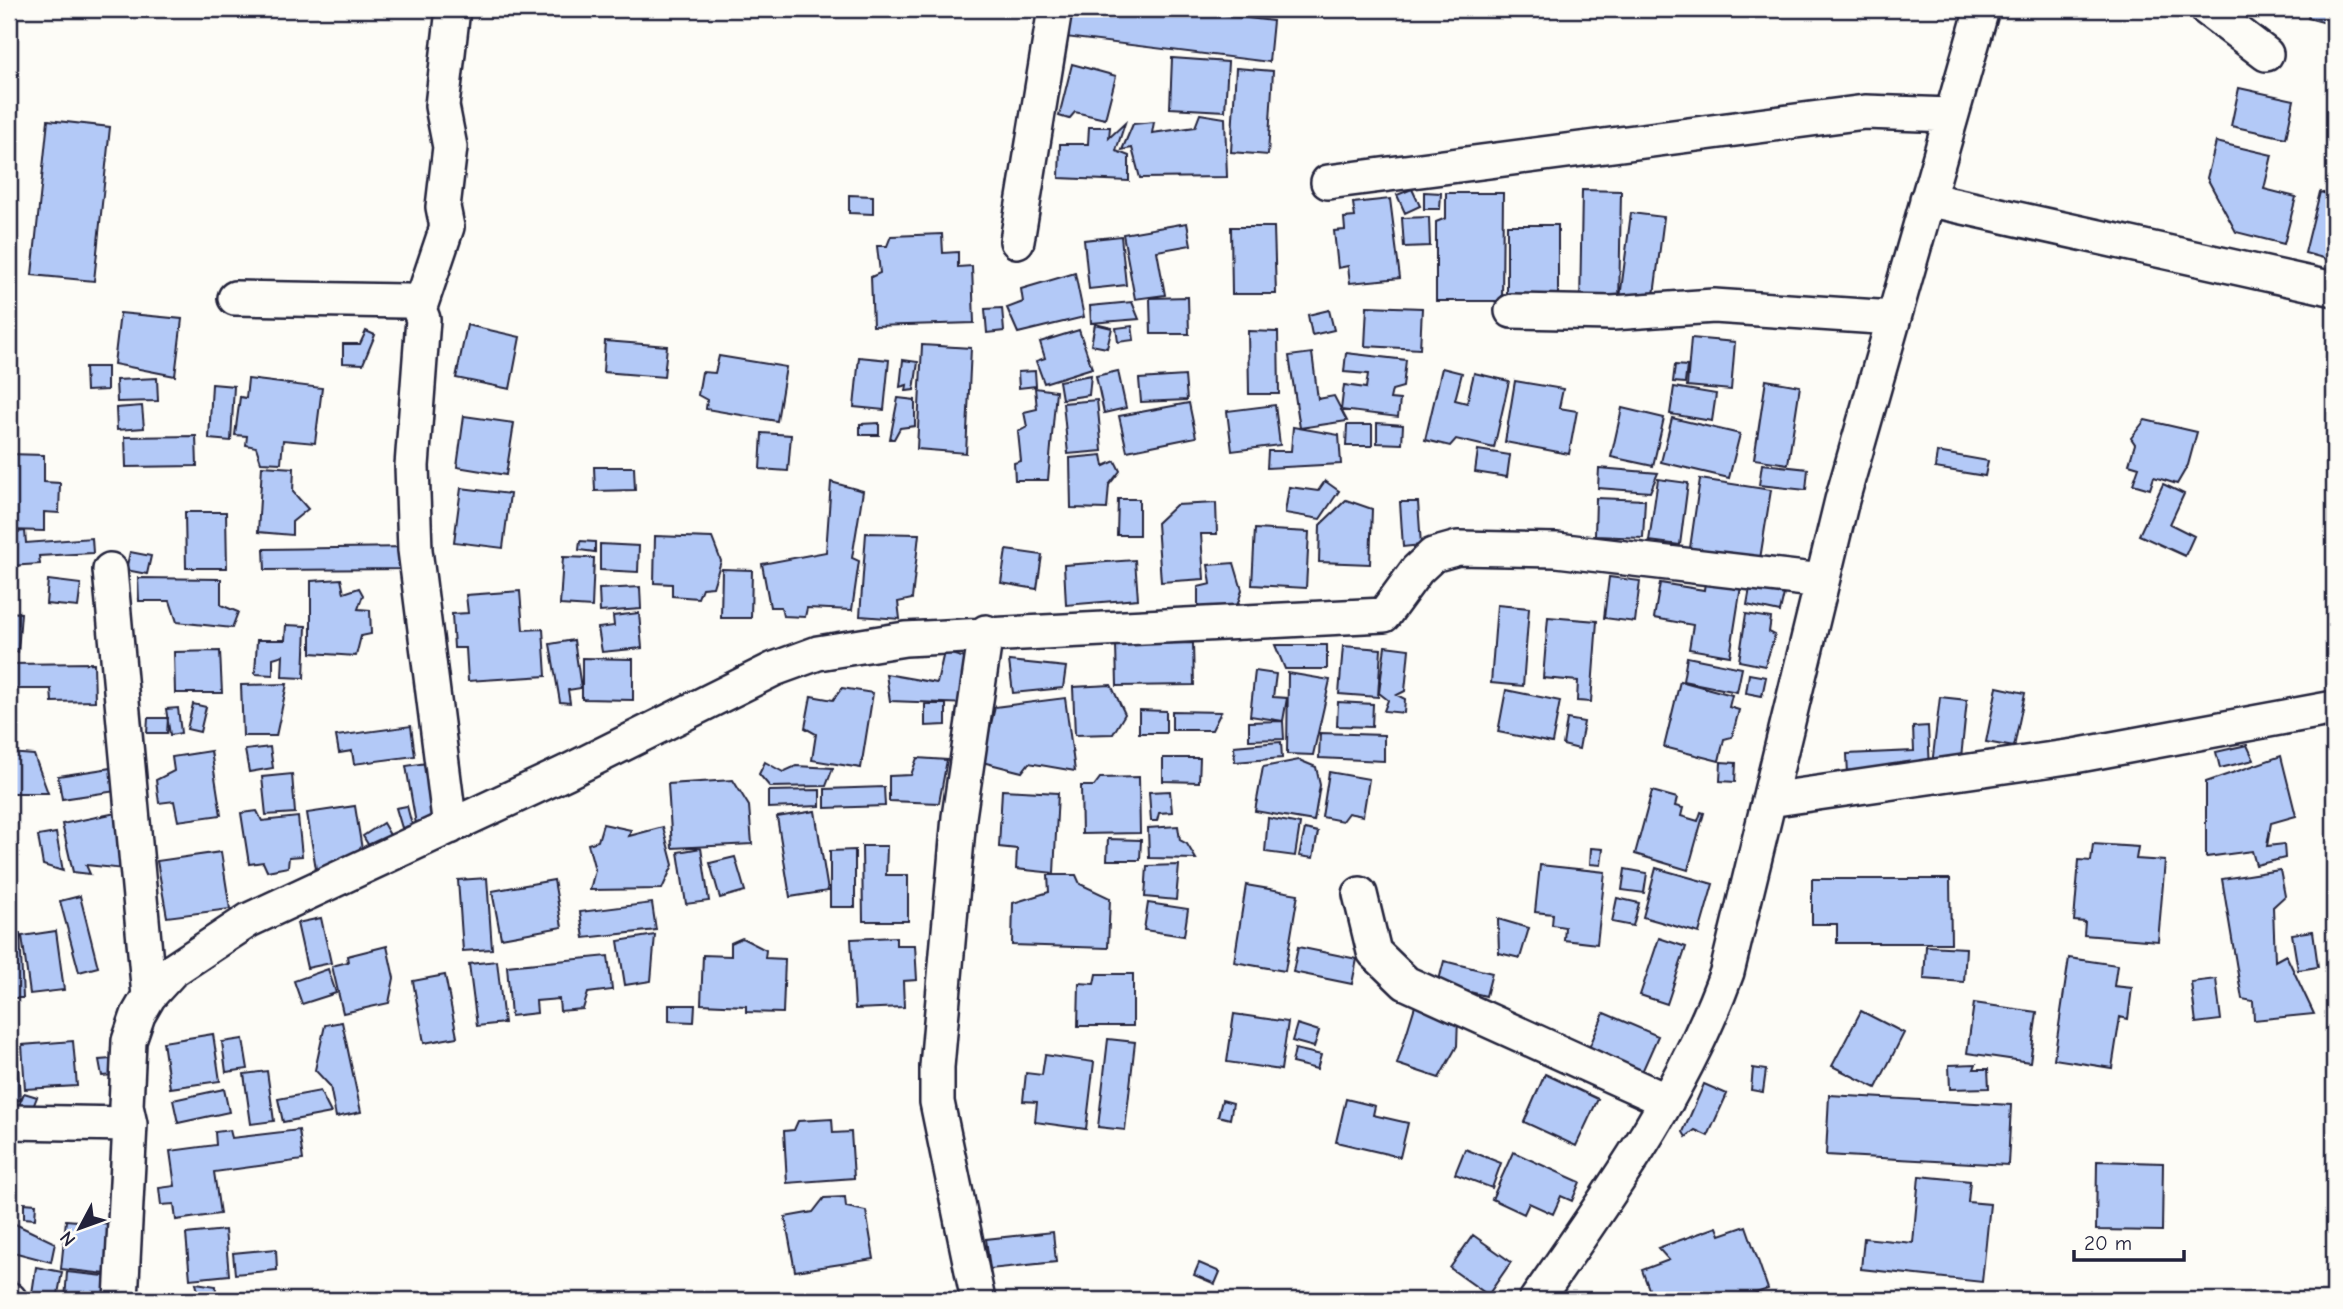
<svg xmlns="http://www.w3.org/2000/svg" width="2343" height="1309" font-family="'Comic Neue',sans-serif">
  <rect width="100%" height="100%" fill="#fdfcf7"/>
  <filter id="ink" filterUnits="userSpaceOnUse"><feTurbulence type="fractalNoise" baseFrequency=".0143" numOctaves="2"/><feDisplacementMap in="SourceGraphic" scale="14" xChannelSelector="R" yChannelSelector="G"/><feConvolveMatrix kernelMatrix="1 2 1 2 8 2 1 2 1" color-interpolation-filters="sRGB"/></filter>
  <g filter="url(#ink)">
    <path fill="#b3c9f7" stroke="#22223b" stroke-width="2" d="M1068 9H1172L1273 21 1269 62 1065 37Z
      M2310 9H2334V39L2327 38 2330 24 2308 18Z
      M1172 58 1228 62 1225 111 1170 108Z
      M1072 64 1116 76 1105 119 1075 112 1069 119 1059 116Z
      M1236 68 1273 71 1268 155 1231 152Z
      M2239 88 2294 100 2286 138 2231 126Z
      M1200 114 1225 118 1227 177 1140 178 1132 148 1122 150 1133 124 1154 122 1152 133 1195 127Z
      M48 120 110 127 94 281 32 275Z
      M1125 123 1116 151 1129 156V181L1059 178 1060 144H1088L1089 127H1110L1109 138Z
      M2216 142 2272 155 2264 189 2296 197 2284 244 2236 232 2207 178Z
      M1412 189 1420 206 1405 213 1397 195Z
      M1582 190 1621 191 1619 307H1580Z
      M1424 192 1441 193 1440 209H1424Z
      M2320 192 2334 196V261L2305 253Z
      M1446 193H1503L1502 301H1436V222L1446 218Z
      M849 195 873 196V214L849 213Z
      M1390 199 1400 278 1350 283 1348 266 1338 268 1334 231 1345 230 1344 218 1355 217 1353 203Z
      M1631 213 1664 217 1653 303 1620 298Z
      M1429 217 1430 246 1404 247 1402 218Z
      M1187 223 1191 245 1157 251 1165 295 1135 299 1123 234Z
      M1507 225H1558V296L1507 294Z
      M1231 227H1274L1276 294H1232Z
      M942 234 943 253 958 252V267L972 266 974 323 873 326 871 277 880 273 877 246H887L891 236Z
      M1121 236 1126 285 1089 289 1084 240Z
      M1075 273 1084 317 1018 333 1007 308 1023 302 1021 289Z
      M1188 297 1189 334H1151L1150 298Z
      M1132 302 1139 319 1091 323 1090 306Z
      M1367 306 1422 308 1420 349 1365 346Z
      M1002 308 1004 331 987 333 985 309Z
      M1329 310 1334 330 1312 335 1308 315Z
      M120 313 182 319 175 376 114 364Z
      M1095 324 1112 328 1107 348 1091 345Z
      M467 325 520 337 510 389 456 378Z
      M1132 326 1134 340 1118 342 1116 328Z
      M1079 330 1092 368 1044 383 1036 361 1045 358 1040 342Z
      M366 331 375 335 363 364 343 363V344H360Z
      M1248 331 1278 332 1279 394H1249Z
      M1691 338 1735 342 1731 390 1687 386Z
      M605 341 667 346 664 377 603 372Z
      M922 345 971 348 966 453 917 449Z
      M1312 353 1318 399 1334 396 1347 421 1300 428 1289 356Z
      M1346 353 1406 360 1403 387 1392 390 1390 399 1400 400 1398 417 1341 410 1344 385 1366 388 1368 374 1344 372Z
      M719 356 786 367 777 421 706 409 707 400 698 395 702 372 715 373Z
      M859 357 889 360 884 410 854 407Z
      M903 360 918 362 914 390 906 391 907 385 900 387Z
      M1675 365 1687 366 1685 383 1673 382Z
      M85 367H107V390L86 391Z
      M1442 368 1462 373 1455 400 1467 403 1474 373 1509 381 1494 448 1456 439 1450 446 1425 440Z
      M1035 371 1036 386 1019 388 1018 372Z
      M1118 371 1126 408 1104 413 1096 376Z
      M1091 375 1089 395 1062 399 1059 381Z
      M1185 376 1187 400 1141 402 1139 379Z
      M157 378 158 401 117 402 116 380Z
      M248 379 322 388 315 443 283 440 281 463 261 462 256 447 246 445 247 436 235 435 240 397 246 398Z
      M1766 380 1800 386 1788 464 1754 459Z
      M1515 381 1563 389 1559 408 1577 411 1569 454 1505 442Z
      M212 384 234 386 231 441 209 439Z
      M1674 387 1716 394 1712 421 1670 414Z
      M1035 388 1056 391 1048 480H1015L1014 463 1021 461 1018 432 1027 427 1024 412 1037 409Z
      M898 398 915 400V426L900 428 894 439H890Z
      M1097 400 1102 451 1068 454 1063 403Z
      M1189 403 1196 437 1127 451 1119 416Z
      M1275 405 1280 445 1232 451 1227 411Z
      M142 406 144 428 117 430 116 408Z
      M1622 408 1664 418 1653 466 1611 457Z
      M464 416 514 423 506 475 457 467Z
      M1672 418 1740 434 1729 478 1661 462Z
      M2145 420 2197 432 2188 465 2177 484 2154 477 2150 489 2133 484 2139 467 2129 464 2135 444 2131 438Z
      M879 423V435H860V424Z
      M1377 423 1403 425 1402 444 1377 443Z
      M1347 425H1372V446H1346Z
      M1293 427 1339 435 1341 464 1267 468 1268 451H1291Z
      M762 433 791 435 788 471 760 469Z
      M196 436 197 466 126 467 125 437Z
      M1478 450 1510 455 1507 477 1475 472Z
      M1937 452 1988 461 1985 476 1935 468Z
      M9 454 44 455V482L60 483 59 513 44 512V531L9 530Z
      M1102 455 1104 466 1115 461 1120 471 1109 485 1107 509 1071 508 1070 458Z
      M1762 464 1808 469 1806 490 1759 485Z
      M262 466 294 468 293 492 308 509 292 522V535L258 532Z
      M594 467H634L635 490 595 491Z
      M1599 468 1658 473 1650 492 1598 488Z
      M1658 479 1688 483 1680 545 1649 541Z
      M1700 479 1771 490 1760 559 1690 548Z
      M1325 481 1339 491 1320 519 1285 513 1289 487 1318 491Z
      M831 482 863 491 852 558 859 561 852 610 807 608 805 617 783 616 781 607H770L762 564 826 552Z
      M2163 484 2184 494 2170 524 2194 536 2185 556 2139 535Z
      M461 488 510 494 503 548 454 542Z
      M1596 498 1645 500 1643 538 1595 536Z
      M1118 499H1139V535H1117Z
      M1346 500 1372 509 1370 564 1319 562 1320 525Z
      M1400 502H1418L1421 545 1403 547Z
      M1216 503 1217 534H1201L1204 579 1161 582 1157 523 1176 505Z
      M185 512H226L227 568H186Z
      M1255 529 1309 532 1306 588 1252 585Z
      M25 531 26 543 92 538 93 553 39 556 40 564 9 566V533Z
      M866 533 919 534 912 599 898 602 900 619 860 616Z
      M655 536 712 538 721 561 713 587 702 588 698 598 672 596V584L654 583Z
      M580 541 595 542V552L579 550Z
      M600 544 639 546 638 572 600 570Z
      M408 547 409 569 265 570 264 549Z
      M1006 550 1042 555 1037 589 1001 583Z
      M130 552 151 556 147 574 126 570Z
      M563 557 594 558 592 607 560 605Z
      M1135 560 1138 599 1066 605 1064 565Z
      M1234 563 1242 590 1235 613 1198 614V587L1211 584 1208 565Z
      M722 569 752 570 751 618H721Z
      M1706 574 1742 580 1730 656 1689 649 1693 625 1654 618 1660 583 1704 590Z
      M1609 577 1640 581 1635 622 1604 618Z
      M138 578 221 579V605L238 612 232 628 177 622 170 601H139Z
      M341 579 344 593 359 588 363 595 358 609 370 610 371 634 361 636 356 656 311 653V581Z
      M48 580 81 584 78 607 46 604Z
      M640 587 641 609 600 612 599 589Z
      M1750 588 1784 594 1780 612 1747 605Z
      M520 591 523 630 543 629 546 676 468 681 466 648H454L452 614 468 613 466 595Z
      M1497 605 1529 608 1523 686 1491 683Z
      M9 612 21 613 18 652 9 651Z
      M639 613 642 648 602 652 598 628 614 626 613 616Z
      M1746 614 1771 618 1769 632 1775 635 1765 666 1739 661Z
      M1548 617 1597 621 1591 702 1577 701 1578 681 1543 678Z
      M286 625 306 626 304 678 282 677 283 655 273 658V675L255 674 257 640H285Z
      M574 640 581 688 568 690 570 703 560 702 550 644Z
      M1193 643 1194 685 1117 686 1116 644Z
      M1275 645H1327V669H1285Z
      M1343 646 1381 649 1378 697 1339 694Z
      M1385 646 1409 649 1405 691 1397 695 1405 699 1404 713 1384 711 1388 700 1379 693Z
      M220 651 222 693H175L174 652Z
      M944 652 972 660 970 704 890 701 886 674 937 683Z
      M1687 657 1742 668 1737 692 1683 681Z
      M582 658 633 659V700L582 699Z
      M1009 661 1066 667 1063 688 1013 693Z
      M94 663 95 701 52 702 51 689H9V664Z
      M1255 671 1276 674 1273 697 1287 698 1283 721 1250 716Z
      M1288 673 1330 680 1313 755 1287 754Z
      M1749 674 1766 677 1762 696 1746 693Z
      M1680 681 1732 695 1729 707 1739 710 1732 737 1724 739 1719 761 1664 747Z
      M287 684 276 736H243L241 685Z
      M1111 685 1125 714 1113 734 1075 735 1073 687Z
      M1997 687 2025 693 2014 747 1986 742Z
      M842 688 873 693 861 768 812 760 816 734 805 728 811 696 833 700Z
      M1506 690 1560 701 1552 743 1498 732Z
      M1940 697 1967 700 1960 768 1932 765Z
      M1065 698 1075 771 1029 763 1022 772 982 762 995 707Z
      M1338 702 1373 704 1372 727 1337 726Z
      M193 704 206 707 200 732 187 729Z
      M925 704H946V725L925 726Z
      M178 708 181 733 170 735 166 709Z
      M1139 710 1166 711V733H1139Z
      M1172 711 1221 712 1212 730H1172Z
      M148 718H168L167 733H147Z
      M1567 719 1584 722 1579 749 1563 745Z
      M1283 721 1284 739 1249 740V722Z
      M411 726 415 756 354 764 352 751 339 753 336 736Z
      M1928 726 1930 770 1848 774 1847 754 1914 751 1913 727Z
      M1320 733 1384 735V761L1319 758Z
      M1281 742 1282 758 1235 762 1234 746Z
      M2247 745 2254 760 2220 768 2216 752Z
      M270 747 273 768 249 772 245 750Z
      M211 751 221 815 178 821 174 801 159 803 156 780 174 771 172 757Z
      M9 753 34 755 48 793H9Z
      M2281 756 2296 816 2271 823 2267 846 2284 844 2285 858 2256 865 2252 851 2206 857V782Z
      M917 758 947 760 939 803 889 801V776L911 775Z
      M1163 758H1200L1199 782 1163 781Z
      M1299 760 1316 767 1320 785 1314 821 1255 811 1263 767Z
      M765 762 783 772 796 766 833 768 826 786 770 787 759 774Z
      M1721 762 1736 763 1735 782 1720 781Z
      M427 763 436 820 416 824 406 766Z
      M111 768 116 791 62 799 58 776Z
      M1329 772 1369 779 1363 816 1348 813 1342 821 1322 817Z
      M292 774 295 813 266 815 262 777Z
      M1139 777 1140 833 1082 834 1081 786H1094L1100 778Z
      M733 780 749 806 752 844 672 848 668 784Z
      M884 787 885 806 825 808V789Z
      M820 790V806L768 808V791Z
      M1002 790 1058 793 1054 873 1016 869 1017 849 999 847Z
      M1170 791 1172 812 1159 813 1157 821H1151L1149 792Z
      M1652 791 1677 798 1675 806 1683 808 1681 816 1698 821 1701 812 1704 813 1688 870 1635 854Z
      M355 806 364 862 316 869 307 813Z
      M407 806 412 825 402 828 396 808Z
      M257 811 262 821 298 817 302 856 289 857 288 867 267 871 263 862 249 864 241 813Z
      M815 811 828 891 790 897 777 817Z
      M121 812 124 869 86 865 90 874 73 872 62 824Z
      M1268 818 1300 824 1295 856 1265 852Z
      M383 823 393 840 372 851 363 836Z
      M603 824 631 830 629 836 663 827 673 865 662 889 590 890 595 870 588 844 598 841Z
      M1178 826 1180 840 1187 844 1196 859 1149 858 1148 828Z
      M1305 829 1318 832 1313 858 1299 856Z
      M56 833 63 871 43 865 38 836Z
      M1108 839 1141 840 1140 860H1107Z
      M2093 844 2138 847 2136 859 2165 861 2158 941 2084 935 2085 922 2074 921 2079 860 2091 861Z
      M862 846H887L886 875H908V921H863Z
      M701 848 709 901 686 904 678 852Z
      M1591 848 1603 849 1601 865 1590 864Z
      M855 850V907H830V851Z
      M221 852 230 909 167 917 157 861Z
      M735 857 745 891 720 898 710 863Z
      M1179 865 1176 900 1145 897 1147 866Z
      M1540 865 1605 872 1597 944 1564 940 1565 927 1552 925 1553 914 1535 912Z
      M1656 868 1713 884 1699 933 1643 917Z
      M1625 869 1647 873 1644 893 1622 890Z
      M2280 870 2285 896 2273 907 2275 961 2286 955 2314 1014 2254 1020 2253 1001 2242 999 2222 879Z
      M1048 875H1076L1080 884 1110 898 1108 948 1012 945 1013 903 1049 892Z
      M487 878 492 949 463 951 458 880Z
      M1812 879H1950L1951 943H1837V924H1812Z
      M554 880 562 927 501 938 492 891Z
      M1246 885 1298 894 1285 971 1234 962Z
      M80 896 98 967 79 972 60 901Z
      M1617 898 1639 903 1633 926 1612 922Z
      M652 903 656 930 584 938 580 912Z
      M1148 903 1188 909 1184 936 1144 930Z
      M321 918 331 963 307 968 297 923Z
      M1498 919 1529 928 1520 958 1499 953Z
      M56 931 64 990 30 994 22 936Z
      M2313 931 2318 967 2298 970 2292 934Z
      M9 933H20L23 998H9Z
      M655 935 651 981 625 985 618 941Z
      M896 937V945H915L917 980 903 981 904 1007 855 1009 851 939Z
      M742 938 766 950 765 958 785 959 783 1013 746 1012V1006L701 1004 703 955 731 956V943Z
      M1659 938 1686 947 1667 1004 1640 995Z
      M387 946 394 978 389 1003 343 1013 332 966 348 962 347 956Z
      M1926 946 1966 948 1964 982 1924 979Z
      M1298 947 1357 959 1352 984 1293 972Z
      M608 956 612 990 588 993 583 1009 560 1011 559 999 536 1001 537 1013 511 1016 507 966Z
      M2069 958 2117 965 2114 986 2132 988 2128 1019 2120 1017 2112 1068 2054 1059Z
      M497 961 504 1023 477 1026 469 964Z
      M1444 961 1492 973 1486 996 1438 984Z
      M328 969 336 993 302 1004 294 981Z
      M1096 974H1133V1026H1078L1079 983 1094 984Z
      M445 975 457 1037 424 1043 413 981Z
      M2216 979 2221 1020 2196 1023 2191 982Z
      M1974 1003 2037 1012 2030 1062 1967 1053Z
      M669 1005H695L694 1022 669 1021Z
      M1415 1006 1458 1017 1457 1046 1439 1078 1397 1064Z
      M1861 1011 1904 1033 1876 1088 1832 1066Z
      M1604 1013 1658 1036 1642 1072 1589 1048Z
      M1234 1014 1288 1022 1281 1070 1227 1062Z
      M342 1022 361 1112 336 1117 330 1086 315 1070 325 1025Z
      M1297 1024 1319 1031 1314 1047 1292 1041Z
      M213 1034 220 1081 170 1088 163 1042Z
      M243 1039 248 1069 226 1072 222 1042Z
      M1108 1039 1135 1042 1125 1130 1098 1127Z
      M73 1041 77 1086 25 1089 22 1045Z
      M1295 1049 1321 1055 1317 1069 1292 1063Z
      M17 1050 20 1100 9 1101V1051Z
      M1045 1055 1094 1062 1086 1129 1035 1122 1037 1102 1023 1101 1026 1073 1042 1075Z
      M111 1059 114 1075 102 1076 99 1060Z
      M1976 1064 1974 1069H1988L1989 1088 1950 1089 1949 1065Z
      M1753 1068 1766 1070 1763 1092 1751 1090Z
      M267 1071 274 1121 251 1124 244 1074Z
      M1545 1074 1598 1099 1576 1146 1524 1122Z
      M1704 1084 1727 1094 1708 1136 1695 1130 1686 1137 1683 1132Z
      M224 1089 229 1112 178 1123 173 1100Z
      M320 1091 331 1113 283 1122 278 1099Z
      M24 1093 37 1097 29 1117 16 1112Z
      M1829 1095 2011 1105 2008 1165 1826 1155Z
      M1346 1099 1375 1106 1373 1115 1408 1123 1400 1157 1336 1142Z
      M1222 1100 1233 1103 1230 1119 1218 1116Z
      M832 1119 833 1133 851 1132 854 1178 787 1183 784 1131 794 1130 798 1121Z
      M230 1130 232 1138 299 1130 303 1160 214 1172 220 1214 176 1220 174 1204 161 1205 159 1188 175 1186 170 1151 216 1145 215 1132Z
      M1465 1149 1501 1163 1492 1188 1455 1174Z
      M1513 1152 1580 1182 1572 1201 1561 1196 1553 1214 1529 1203 1524 1214 1492 1199Z
      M2097 1161 2163 1163 2162 1231 2096 1230Z
      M1919 1176 1970 1181 1968 1202 1990 1204 1982 1282 1861 1269 1864 1238 1913 1243Z
      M845 1197 846 1207 866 1211 874 1259 795 1271 785 1217 813 1212 824 1198Z
      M24 1203 36 1204 35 1219 24 1218Z
      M66 1220 112 1224 106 1274 61 1269Z
      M9 1221 55 1243 51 1262 9 1251Z
      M1746 1226 1768 1289 1736 1300H1653L1642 1270 1669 1260 1658 1248 1717 1227 1720 1235Z
      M225 1230 229 1275 190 1279 186 1234Z
      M1053 1232 1056 1262 990 1269 986 1239Z
      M1473 1235 1511 1262 1488 1295 1450 1268Z
      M276 1249 277 1270 235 1274 233 1253Z
      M1199 1263 1220 1272 1215 1284 1194 1275Z
      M36 1267 62 1272 57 1300H31Z
      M67 1272 114 1277 111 1300H65Z
      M196 1283 216 1286 215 1300H159V1296L198 1292Z"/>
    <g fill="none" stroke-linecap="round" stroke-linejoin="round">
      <g stroke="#22223b" stroke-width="38">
        <path id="street" d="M2207 9 2266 54
          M1328 182 1865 112 1951 115
          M1927 199 2334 289
          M1017 241 1055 9
          M235 298 405 301 416 302 423 319 412 466 415 550 450 827
          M420 307 447 227 443 207 450 147 442 106 453 9
          M1512 311 1612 313 1714 306 1893 318
          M110 570 149 996
          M1769 800 2074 756 2334 708
          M1360 894 1374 952 1406 983 1667 1101
          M9 1122 130 1124
          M9 1299 10 1300
          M121 1300 130 1124 126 1106 129 1041 138 1015 149 996 172 971 249 920 567 772 774 669 818 653 905 639 1384 615 1417 570 1433 555 1458 548 1557 550 1822 581
          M978 1300 937 1102V1067L959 817 986 632
          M1536 1300C1608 1196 1684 1092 1727 972L1842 500 1982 9"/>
      </g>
      <use href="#street" stroke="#fdfcf7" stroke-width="33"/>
    </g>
  </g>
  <rect width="2343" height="1309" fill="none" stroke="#fdfcf7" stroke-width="35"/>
  <rect x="18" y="18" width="2308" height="1274" fill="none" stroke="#22223b" stroke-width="2.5" filter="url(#ink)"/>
  <g transform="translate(80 1228) rotate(229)" stroke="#fdfcf7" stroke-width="5" paint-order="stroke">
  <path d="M0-5L12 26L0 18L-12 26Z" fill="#22223b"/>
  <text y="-10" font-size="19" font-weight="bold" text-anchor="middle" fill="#22223b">N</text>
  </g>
  <path d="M2074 1250v10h110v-10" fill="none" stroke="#22223b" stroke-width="3.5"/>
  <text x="2084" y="1250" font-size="21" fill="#22223b" stroke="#fdfcf7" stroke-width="5" paint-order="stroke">20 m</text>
</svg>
